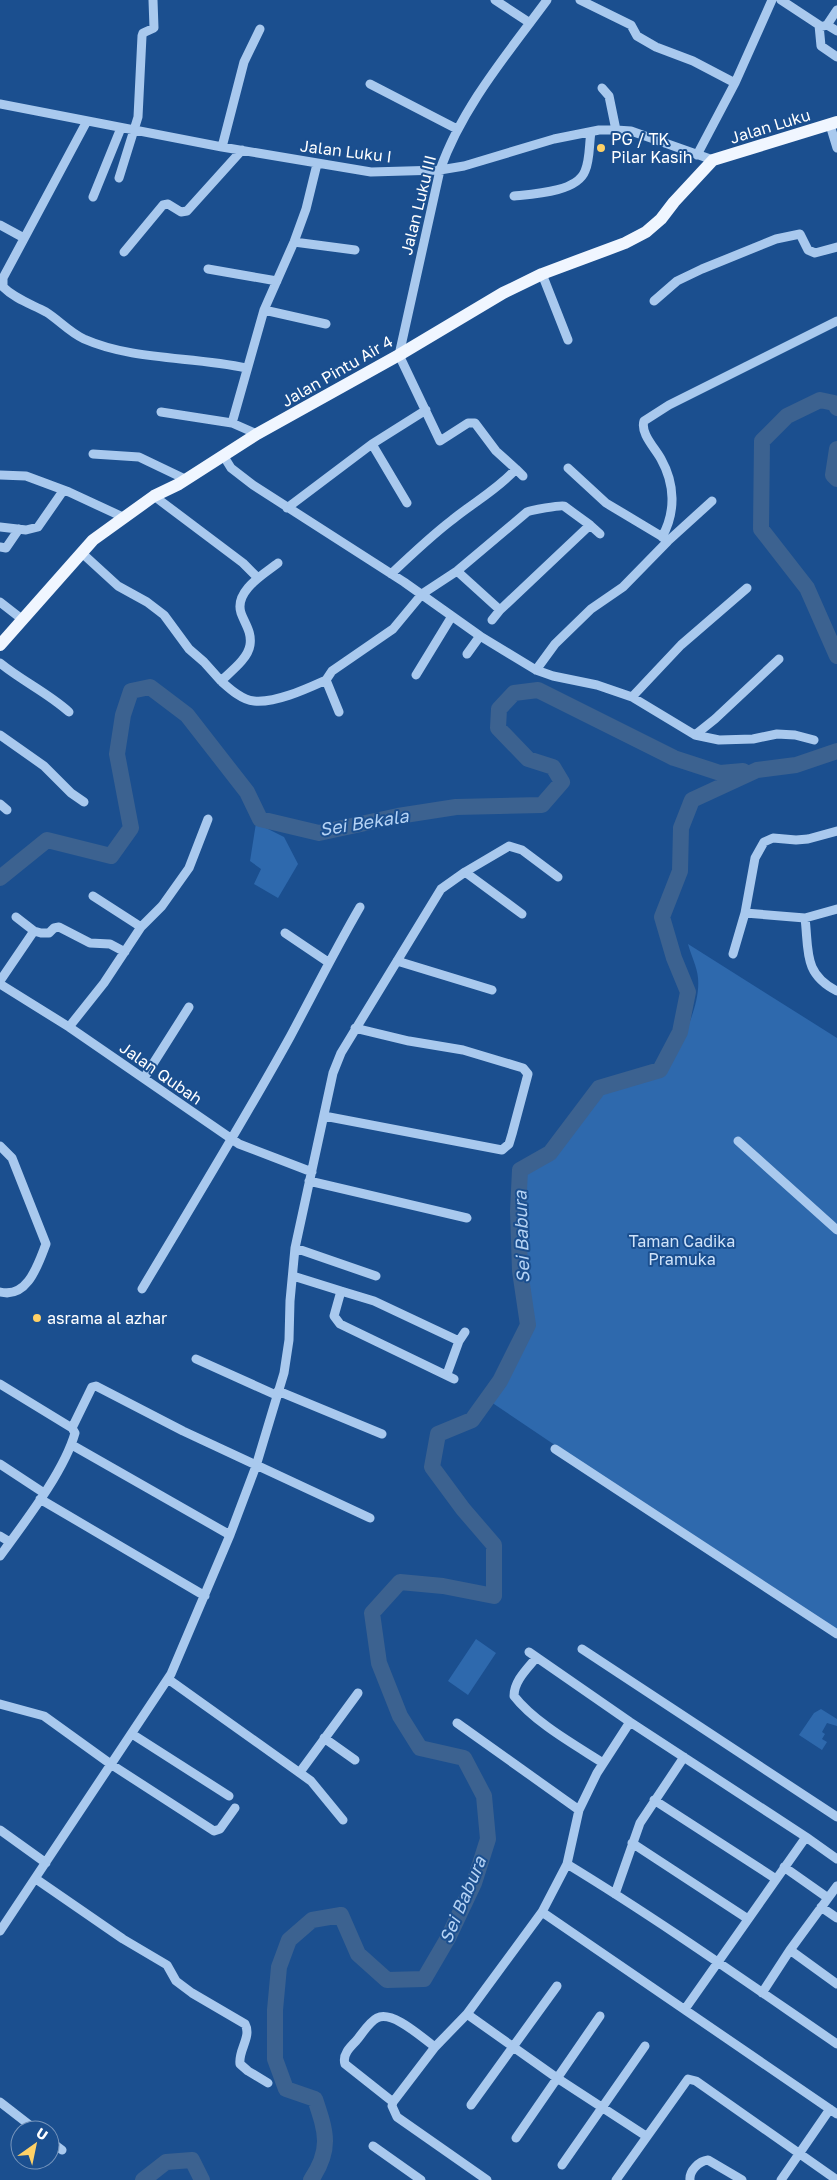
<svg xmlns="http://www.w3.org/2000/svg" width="837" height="2180" font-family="'Golos Text',sans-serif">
  <rect width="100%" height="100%" fill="#1b4f8f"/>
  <path fill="#2e69ad" d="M256 823 284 837 298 864 278 898 254 884 261 869 250 861Z
    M688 944 837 1038V1635L491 1402 535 1325 525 1254V1173L555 1156 604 1091 664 1075C678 1050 701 1007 698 978 697 967 691 955 688 944Z
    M476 1639 496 1653 468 1695 448 1681Z
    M821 1709 837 1719V1726L827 1723 822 1732 825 1734 822 1739 827 1742 822 1750 799 1735 814 1713Z"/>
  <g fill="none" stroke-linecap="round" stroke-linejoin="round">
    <path stroke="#3c6290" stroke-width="16" d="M837 408 834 403 820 400 787 416 762 441 761 529 807 588 837 656
      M837 449 833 475 837 479
      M0 878 47 840 111 856 131 828 117 754 123 715 131 691 150 687 187 715 247 792 260 819 319 833 398 816 456 807 542 805 562 782 553 767 528 759 498 728 499 709 514 693 538 690 674 758 720 773 743 771
      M143 2180 166 2162 192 2160 202 2180
      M311 2180C332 2149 326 2132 315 2099L286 2089 275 2059V2010L279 1967 289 1940 312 1920 341 1915 358 1954 387 1980 424 1979 448 1938 474 1883 488 1839 484 1796 464 1758 420 1748 400 1716 379 1663 372 1613 400 1582 443 1586 494 1596V1545L463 1509 432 1467 438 1434 472 1420 500 1381 528 1325 520 1271 518 1211 520 1170 550 1153 599 1088 660 1070 680 1032 688 992 674 958 662 917 680 871 681 828 692 800 757 770 796 765 837 751"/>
    <path stroke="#a9c9ee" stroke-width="9" d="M495 0 530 23
      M580 0 631 25 637 36 656 47 693 61 735 83
      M781 0 819 25 821 46 837 57
      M827 25 837 10
      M820 27 827 25 837 31
      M370 84 457 129
      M602 88 609 96 616 130
      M0 104 222 147 371 172 440 170 464 166 554 139 599 130H616L631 131 713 160
      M87 121 3 278V287C15 299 31 304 46 312 59 320 69 332 84 339 134 361 193 356 246 368
      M830 125 837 148
      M222 147 244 62 260 29
      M697 155 735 83 772 0
      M119 178 138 117 142 36 143 33 154 28 153 0
      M514 196C534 194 577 192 585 171 590 160 589 144 591 132
      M93 197 121 128
      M0 225 24 238
      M294 242 355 250
      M124 252 163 205 168 204 181 212 187 211 242 150
      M208 269 277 281
      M542 274 568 340
      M654 301 677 281 702 269 776 239 800 234 808 250 815 253 837 247
      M264 310 326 324
      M161 412 232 423
      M257 434 232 423 264 310 294 242 306 209 317 164
      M372 444 407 503
      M93 454 139 457 185 479
      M223 455 231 468 253 485 404 582 480 636 536 670 553 676 597 685 632 697 695 735 719 740 753 739 777 734 795 735 814 740
      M568 468 606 503 666 539
      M516 469 496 451 475 423H468L440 441 399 355 440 170C462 107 508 53 547 0
      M0 475 26 476 69 492 125 518
      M154 496 243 563 258 578
      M287 508 372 444 426 410
      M590 525 600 534
      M0 527 26 530 38 527 63 491
      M662 537C676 512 675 484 661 459 655 448 640 433 644 421L669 405 837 321
      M0 547 6 548 19 529
      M83 554 118 586 147 602 164 615 189 649 204 662 221 681
      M278 563C264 574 234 591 241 613 245 624 252 632 250 645 248 659 230 672 221 681 230 689 242 700 254 701 276 703 306 689 326 680
      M391 574C411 555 431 536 452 520 474 502 497 490 516 469L523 476
      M0 602 23 620
      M492 620 500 610
      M467 654 480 636
      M0 663C22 681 48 693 69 712
      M536 670 555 644 591 609 623 587 668 541 712 501
      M416 675 452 616
      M632 697 681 645 747 588
      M339 712 326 680 332 671 393 629 422 594 457 571 527 512C531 510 560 505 564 506L590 525 500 610 457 571
      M0 735 44 766 71 793 84 802
      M695 735 715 719 779 659
      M0 804 7 810
      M465 872 522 914
      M93 896 141 927
      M745 913 805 918 837 909
      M16 917 34 931 41 933H49L54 928 59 927 90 943 110 944 125 952
      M805 918C809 951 803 974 837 991
      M285 933 328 962
      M733 954 745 913 755 858 764 842 773 838 796 840 808 839 837 831
      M397 961 492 990
      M0 981 34 931
      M0 984 69 1027 239 1144 312 1172
      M69 1027 104 983 141 927 162 906 189 868 208 819
      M144 1078 189 1007
      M324 1116 502 1150 509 1144 512 1134 528 1074 523 1068 463 1050 409 1041 355 1028
      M738 1141 837 1230
      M0 1146 12 1158 46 1244C38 1264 28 1299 0 1292
      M309 1181 467 1218
      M295 1248 376 1276
      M293 1276 341 1291 334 1316 340 1324 454 1379
      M142 1289C192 1205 243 1122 290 1037 313 994 335 950 360 907
      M341 1291 374 1301 459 1341 465 1332
      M196 1359 276 1395
      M447 1374 459 1341
      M0 1384 72 1428
      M278 1391 382 1434
      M72 1428 92 1387 96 1386 183 1431 370 1518
      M72 1445 230 1535
      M555 1449 837 1634
      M0 1464 44 1493
      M40 1499 205 1596
      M0 1536 10 1542
      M0 1556C24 1523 64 1472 75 1433L72 1428
      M582 1649 837 1817
      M529 1652 630 1722 806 1837 837 1859
      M536 1658C527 1669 514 1681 514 1696 534 1722 575 1745 603 1763
      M168 1679 311 1781 343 1820
      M0 1704 44 1716 112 1765 214 1831 220 1829 235 1808
      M457 1723 579 1810
      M132 1734 229 1796
      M324 1738 355 1760
      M300 1772 358 1693
      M654 1800 776 1879
      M0 1830 46 1863
      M632 1843 748 1919
      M567 1864C659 1920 748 1983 837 2044
      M784 1867 828 1898
      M36 1879 123 1939 167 1965 176 1981 192 1993 245 2024C252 2037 238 2050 240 2064L248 2071 268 2083
      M615 1894 640 1823 684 1757
      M821 1907 837 1918
      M542 1912 837 2114
      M0 1931 171 1674 230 1535 256 1466 284 1373 289 1340 290 1301 295 1248 333 1073 341 1053 441 889 465 872 509 846 522 850 558 877
      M790 1950 837 1984
      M762 1993 790 1950 837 1886
      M685 2009 806 1837
      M467 2014 557 2078 646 2136
      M0 2102 36 2130
      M393 2102 345 2064C342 2055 350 2047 356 2041 362 2034 369 2022 377 2018 393 2010 422 2038 435 2047
      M471 2105 557 1986
      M516 2138 600 2016
      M50 2141 62 2150
      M373 2146 421 2180
      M562 2165 645 2046
      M487 2180 397 2117 392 2106 393 2102 435 2047 467 2014 542 1912 567 1864 579 1810 597 1773 630 1722
      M616 2180 688 2079 696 2081 837 2180
      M690 2180C689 2171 699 2161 708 2160L742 2180
      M781 2180 830 2109"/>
    <path stroke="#f0f6ff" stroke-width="12" d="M0 645 93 540 154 496 179 484 257 434 399 355 503 293 542 274 625 243 646 232 661 219 674 202 713 160 837 122"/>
  </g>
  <g fill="#ffd166" stroke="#1b4f8f" stroke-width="2">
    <circle cx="601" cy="148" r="5"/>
    <circle cx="37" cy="1318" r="5"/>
  </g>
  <g text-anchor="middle" stroke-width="4" stroke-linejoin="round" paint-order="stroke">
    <g font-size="16" fill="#fff" stroke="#1b4f8f">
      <text transform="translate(770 126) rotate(-17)" y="6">Jalan Luku</text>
      <text transform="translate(346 151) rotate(7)" y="6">Jalan Luku I</text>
      <text transform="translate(418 205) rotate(-76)" y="6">Jalan Luku III</text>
      <text transform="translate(337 371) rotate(-30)" y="6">Jalan Pintu Air 4</text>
      <text transform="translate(161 1073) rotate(35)" y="6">Jalan Qubah</text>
    </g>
    <g font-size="16" fill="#fff" stroke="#1b4f8f" text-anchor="start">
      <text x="611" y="145">PG / TK<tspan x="611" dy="18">Pilar Kasih</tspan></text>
      <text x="47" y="1324">asrama al azhar</text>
    </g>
    <g font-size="16" fill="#cfe3fa" stroke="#1b4f8f">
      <text x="682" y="1247">Taman Cadika<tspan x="682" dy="18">Pramuka</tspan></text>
    </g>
    <g font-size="18" font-style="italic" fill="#b5d3f5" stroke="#1b4f8f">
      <text transform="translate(364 823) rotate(-9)" y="6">Sei Bekala</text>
      <text transform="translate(522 1237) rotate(-92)" y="6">Sei Babura</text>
      <text transform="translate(463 1900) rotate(-67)" y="6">Sei Babura</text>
    </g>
  </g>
  <g transform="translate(35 2145) rotate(33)"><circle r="24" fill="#1b4f8f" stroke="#7695bc"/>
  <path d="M0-4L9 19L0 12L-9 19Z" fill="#ffd166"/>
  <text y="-8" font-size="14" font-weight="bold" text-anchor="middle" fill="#ffffff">U</text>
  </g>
</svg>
